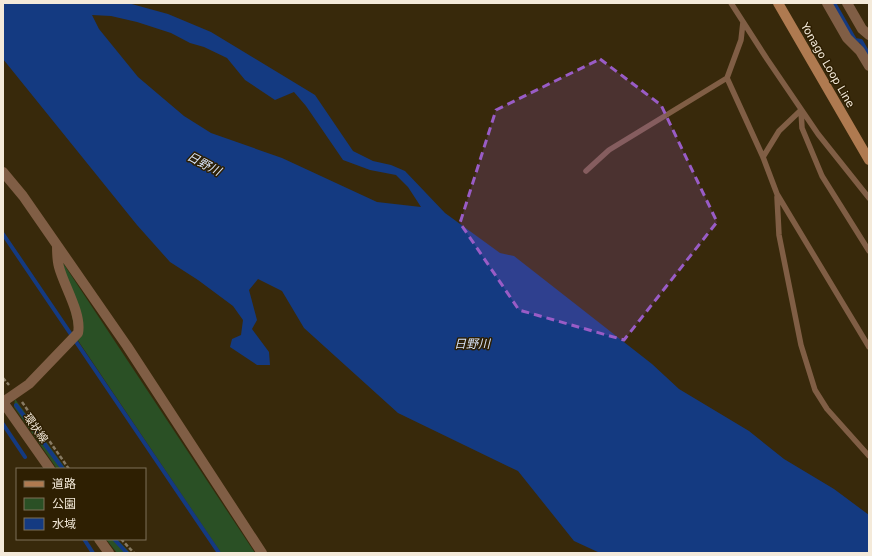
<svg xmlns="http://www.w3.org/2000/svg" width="872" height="556" font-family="'DejaVu Sans','Noto Sans JP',sans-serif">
  <rect width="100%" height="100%" fill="#38290b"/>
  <path fill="#2a5025" d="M63 263 255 553H221L77 339 61 266Z
    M15 399 66 469H57L14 407Z
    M106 539H117L130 553H117Z"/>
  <path fill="#143a81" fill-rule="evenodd" d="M3 3H128L168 14 211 32 315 95 353 151 373 161 391 165 405 171 445 213 500 253 514 256 652 364 679 389 749 431 784 459 834 489 869 515V553H600L574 541 518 471 398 413 304 328 282 291 258 279 249 290 257 320 252 329 269 352 270 365H257L230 347 232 339 241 335 243 320 233 306 198 280 170 262 137 225 3 59ZM92 15 111 16 137 22 171 33 190 43 204 47 227 58 245 80 275 100 294 92 306 106 343 160 370 170 396 175 408 187 421 207 377 202 282 158 211 133 184 116 138 77 99 29Z"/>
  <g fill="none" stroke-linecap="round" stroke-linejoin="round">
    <path stroke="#143a81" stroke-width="4" d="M834 3 855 40 861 41 869 55
      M3 234 219 553
      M16 405 63 469
      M3 424 25 457
      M84 539 93 553
      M114 539 127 553"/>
    <path stroke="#887b63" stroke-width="2.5" stroke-dasharray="4 2" stroke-linecap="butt" d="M3 378 9 385
      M22 402 69 469
      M121 539 134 553"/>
    <path stroke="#805e45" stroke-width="5.5" d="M731 3 767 59 818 134 869 198
      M727 78 763 157 777 194 869 347
      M801 110 802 128 822 176 869 251
      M763 157 779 131 801 110
      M586 171 609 150 727 78 741 40 743 22
      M777 197 779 235 801 345 815 390 827 409 869 456"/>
    <path stroke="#805e45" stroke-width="10" d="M827 3 847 38 860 51 869 66
      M847 3 862 29 869 35
      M3 172 23 196 127 346 262 553
      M3 402 29 384 78 333C82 314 64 286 59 267 57 260 57 252 57 245
      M3 402 50 469
      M99 539 109 553"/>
    <path stroke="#af7a50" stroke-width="10" d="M778 3 869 160"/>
  </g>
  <path fill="#995cc6" fill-opacity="0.2" stroke="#995cc6" stroke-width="3" stroke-dasharray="8 5" stroke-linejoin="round" d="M600 59 661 105 717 222 624 340 519 310 460 223 496 110Z"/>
  <g text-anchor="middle" stroke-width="3" stroke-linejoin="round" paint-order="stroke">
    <g font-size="11" fill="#f4eada" stroke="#2e1f02">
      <text transform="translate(828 65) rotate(60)" y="4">Yonago Loop Line</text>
      <text transform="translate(36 428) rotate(55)" y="4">環状線</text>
    </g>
    <g font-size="12" font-style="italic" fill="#d9e5fa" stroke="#2e1f02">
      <text transform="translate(204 164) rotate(28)" y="4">日野川</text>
      <text x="472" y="348">日野川</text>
    </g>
  </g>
  <rect width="872" height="556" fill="none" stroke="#f4eada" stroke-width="8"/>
  <rect x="16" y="468" width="130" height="72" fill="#2e1f02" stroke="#7d7058"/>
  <rect x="24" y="481" width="20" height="6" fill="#af7a50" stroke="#7d7058"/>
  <text x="52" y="488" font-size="12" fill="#f4eada">道路</text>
  <rect x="24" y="498" width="20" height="12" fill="#2a5025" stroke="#7d7058"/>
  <text x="52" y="508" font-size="12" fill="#f4eada">公園</text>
  <rect x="24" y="518" width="20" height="12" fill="#143a81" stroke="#7d7058"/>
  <text x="52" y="528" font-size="12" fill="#f4eada">水域</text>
</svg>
